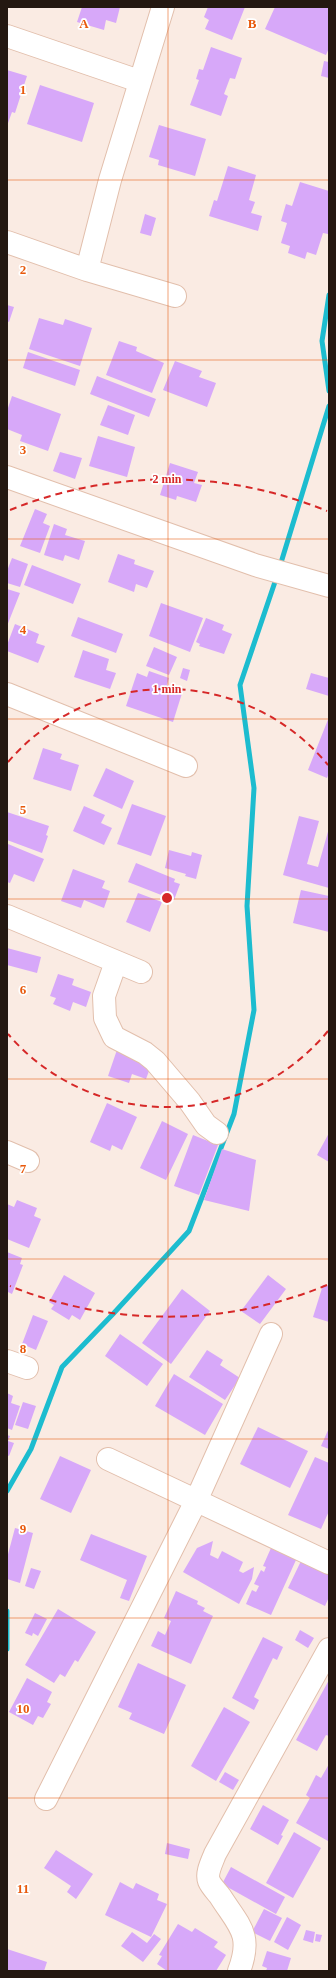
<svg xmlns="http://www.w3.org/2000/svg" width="336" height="1978" font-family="Georgia,serif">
  <rect width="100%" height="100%" fill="#faebe3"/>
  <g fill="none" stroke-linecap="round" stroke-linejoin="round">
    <path stroke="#1cbccf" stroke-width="5" d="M329 295 322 341 329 391
      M280 566 329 406
      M7 1491 31 1449 62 1367 113 1314 189 1231 234 1114 254 1010 247 906 254 788 240 685 277 576
      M7 1611V1649"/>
  </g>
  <path fill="#d7a8f9" d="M82 7H120L116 23 106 20 104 30 77 22Z
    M208 7H245L232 40 205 29 209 20 204 17Z
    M275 7H329V48L326 55 265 29Z
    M211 47 242 58 235 79 230 78 224 94 228 96 221 116 190 105 199 80 196 79 199 69 203 70Z
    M324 61 329 62V78L321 76Z
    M7 70 27 76 15 113 12 112 7 126Z
    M40 85 94 103 82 142 27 124Z
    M159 125 206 139 195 176 158 165 159 160 149 157Z
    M228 166 256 175 249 200 255 202 251 213 262 216 258 231 209 216 214 200 217 201Z
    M300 182 329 191 328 234 323 233 316 255 307 252 305 259 288 253 290 246 281 243 287 223 281 221 286 204 292 206Z
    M145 214 156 218 151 236 140 233Z
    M7 305 14 307 9 322 7 321Z
    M39 318 63 325 65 319 92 328 80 366 29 349Z
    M119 341 137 347 136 351 164 363 152 393 106 375Z
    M28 352 80 370 75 386 23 368Z
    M175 361 202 371 199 377 216 383 207 407 163 390Z
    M97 376 156 399 149 417 90 394Z
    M12 396 61 414 48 451 20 441 22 435 7 429V411Z
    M108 405 135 415 128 435 100 425Z
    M98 436 135 447 127 477 89 466Z
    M60 452 82 458 75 479 53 471Z
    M170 463 198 472 194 483 202 485 196 502 177 496 176 500 160 495Z
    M35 509 47 514 43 523 50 526 40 553 20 546Z
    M54 524 67 529 65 535 85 541 79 560 65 555 63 561 44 555Z
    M118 554 135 560 134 564 154 571 147 588 136 584 134 592 108 582Z
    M12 558 28 564 20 587 7 583V571Z
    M32 565 81 584 73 604 24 585Z
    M7 589 20 593 7 626Z
    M161 603 203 618 190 652 149 636Z
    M78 617 123 634 116 653 71 636Z
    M206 618 224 625 222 630 232 634 224 654 199 646 200 644 196 642Z
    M15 624 39 634 36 643 45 646 38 663 7 651V645Z
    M154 647 177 657 169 675 146 666Z
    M83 650 109 659 106 670 116 673 110 689 74 677Z
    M183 668 190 670 187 681 180 678Z
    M149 671 169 678 167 685 183 690 173 722 126 706 137 673 147 677Z
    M311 673 329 678V696L306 689Z
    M329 717V773L327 778 308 770Z
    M43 748 62 754 60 759 79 765 71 791 33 779Z
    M106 768 134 781 122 809 93 796Z
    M132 804 166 816 151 856 117 844Z
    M84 806 105 815 101 823 112 828 104 845 73 831Z
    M7 812 49 826 46 835 48 836 42 853 7 840Z
    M299 816 319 821 307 864 318 867 329 828V888L283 875Z
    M8 844 44 859 34 882 14 874 10 883 7 882Z
    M169 850 191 856 192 852 202 855 196 879 185 876 186 874 165 868Z
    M136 863 175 879 174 882 180 884 174 900 128 882Z
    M73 869 105 881 102 888 110 891 104 908 84 900 81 908 61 901Z
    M301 890 329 896V932L293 923Z
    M138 893 162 902 150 932 126 922Z
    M7 948 41 957 37 973 7 965Z
    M58 974 74 979 72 985 91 992 86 1007 73 1002 70 1011 53 1004 56 998 50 996Z
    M119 1044 152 1063 146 1079 132 1074 129 1083 108 1076Z
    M107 1103 137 1117 122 1150 112 1145 110 1151 90 1142Z
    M162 1121 188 1134 166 1180 140 1168Z
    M329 1133V1162L317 1155Z
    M193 1135 218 1145 199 1195 174 1186Z
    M222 1149 256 1160 249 1211 204 1200Z
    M17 1200 37 1208 34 1216 41 1219 29 1248 7 1239V1204L14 1207Z
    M7 1252 22 1258 20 1264 23 1265 12 1294 8 1292 7 1296Z
    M64 1275 95 1293 80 1320 72 1315 69 1320 51 1309 54 1305 49 1302Z
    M268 1275 286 1289 260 1324 241 1311Z
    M323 1285 329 1286V1322L313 1317Z
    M182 1289 210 1311 171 1364 142 1343Z
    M33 1315 48 1321 36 1350 22 1344Z
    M120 1334 163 1364 147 1386 105 1356Z
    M207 1350 223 1360 220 1365 240 1378 225 1400 189 1377Z
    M174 1374 223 1404 205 1435 155 1406Z
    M7 1393 13 1396 11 1403 20 1406 12 1430 7 1428Z
    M23 1402 36 1406 28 1429 15 1425Z
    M258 1427 308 1451 290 1488 240 1464Z
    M329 1428V1449L321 1446Z
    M7 1435 10 1436 8 1441 14 1443 9 1456 7 1455Z
    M60 1456 91 1470 71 1513 40 1499Z
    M315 1457 329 1463V1511L321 1529 288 1515Z
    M15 1528 33 1533 20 1583 7 1579V1558Z
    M91 1534 147 1556 129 1601 120 1598 127 1580 80 1560Z
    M213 1541 210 1555 218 1559 222 1551 243 1562 239 1571 243 1573 254 1567 252 1579 239 1604 183 1572 197 1548Z
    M271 1548 296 1560 271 1615 246 1604 252 1590 256 1592 259 1586 254 1584 261 1570 264 1572 266 1567 263 1566Z
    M301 1561 329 1575V1597L325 1606 288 1588Z
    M31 1568 41 1571 34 1589 25 1586Z
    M176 1591 198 1601 197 1604 205 1608 203 1611 213 1616 191 1664 151 1646 158 1631 165 1635 171 1621 164 1618Z
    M58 1609 96 1632 78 1662 75 1660 65 1677 60 1674 54 1683 25 1665Z
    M35 1613 47 1619 38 1636 33 1633 32 1636 25 1633Z
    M300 1630 314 1638 308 1648 295 1640Z
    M263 1637 283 1647 277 1660 273 1658 254 1697 259 1700 254 1710 232 1698Z
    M138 1663 186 1685 164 1734 129 1719 132 1713 118 1707Z
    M27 1678 52 1692 47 1702 51 1704 43 1718 38 1716 33 1725 9 1712Z
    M329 1680V1736L326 1735 317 1751 296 1740Z
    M224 1707 250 1722 216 1781 191 1766Z
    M329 1764V1840L328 1841 296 1823 310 1798 306 1795 316 1775 321 1778Z
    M225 1772 239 1780 233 1790 219 1782Z
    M263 1805 289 1820 281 1835 283 1836 278 1845 250 1829Z
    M294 1832 321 1848 293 1898 266 1883Z
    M167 1843 190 1849 188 1859 165 1854Z
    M56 1850 93 1874 76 1899 67 1892 71 1886 44 1868Z
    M231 1867 285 1897 276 1914 222 1884Z
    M120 1882 133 1889 136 1883 159 1894 157 1900 167 1904 151 1937 105 1915Z
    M264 1909 282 1918 270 1941 252 1932Z
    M287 1917 301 1925 288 1950 274 1942Z
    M178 1924 192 1932 195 1928 218 1942 214 1947 226 1955 216 1971H167L157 1964 162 1956 159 1955Z
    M306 1930 315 1932 313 1943 303 1940Z
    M132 1932 147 1943 154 1934 161 1939 143 1962 121 1946Z
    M316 1934 322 1935 320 1942 315 1941Z
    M7 1949 47 1962 44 1971H7Z
    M267 1951 291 1958 287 1971H266L267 1968 262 1966Z"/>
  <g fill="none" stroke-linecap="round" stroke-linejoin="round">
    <g stroke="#e2bfac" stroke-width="24">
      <path id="minor" d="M7 36 139 81
        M7 242 87 270 175 296
        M87 270 110 180 163 7
        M7 477 255 565 329 586
        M7 694 186 766
        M7 916 141 972
        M116 962 104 996 105 1018 114 1037 145 1053 155 1061 190 1102 206 1125 217 1133
        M7 1152 28 1161
        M7 1361 27 1368
        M108 1459 329 1563
        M46 1799 196 1501 271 1334
        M239 1971C253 1934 239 1926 220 1896 217 1892 211 1886 209 1881 206 1873 212 1862 215 1854L329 1649"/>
    </g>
    <use href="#minor" stroke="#fff" stroke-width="22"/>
  </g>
  <path fill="none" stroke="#e8590c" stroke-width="1" stroke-opacity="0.55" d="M168 7V1971M7 180H329M7 360H329M7 539H329M7 719H329M7 899H329M7 1079H329M7 1259H329M7 1439H329M7 1618H329M7 1798H329"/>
  <g fill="none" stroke="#d62828" stroke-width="2" stroke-dasharray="7 5">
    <path d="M328 1031A209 209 0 0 1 8 1034M8 762A209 209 0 0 1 328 765"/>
    <path d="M327 1285A419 419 0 0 1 10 1286M10 510A419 419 0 0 1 327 511"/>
  </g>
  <g font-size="13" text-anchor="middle" font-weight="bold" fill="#e8590c" stroke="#fff" stroke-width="3.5" stroke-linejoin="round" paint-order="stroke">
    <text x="84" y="28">A</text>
    <text x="252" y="28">B</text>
    <text x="23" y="94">1</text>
    <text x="23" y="274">2</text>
    <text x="23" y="454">3</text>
    <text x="23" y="634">4</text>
    <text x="23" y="814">5</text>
    <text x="23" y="994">6</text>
    <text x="23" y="1173">7</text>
    <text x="23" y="1353">8</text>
    <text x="23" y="1533">9</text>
    <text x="23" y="1713">10</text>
    <text x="23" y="1893">11</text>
  </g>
  <circle cx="167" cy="898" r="6" fill="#d62828" stroke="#fff" stroke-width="2"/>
  <g font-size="12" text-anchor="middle" font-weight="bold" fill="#d62828" stroke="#fff" stroke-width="3.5" stroke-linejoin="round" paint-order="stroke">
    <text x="167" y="483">2 min</text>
    <text x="167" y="693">1 min</text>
  </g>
  <rect width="336" height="1978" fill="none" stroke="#241811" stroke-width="16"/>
</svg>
